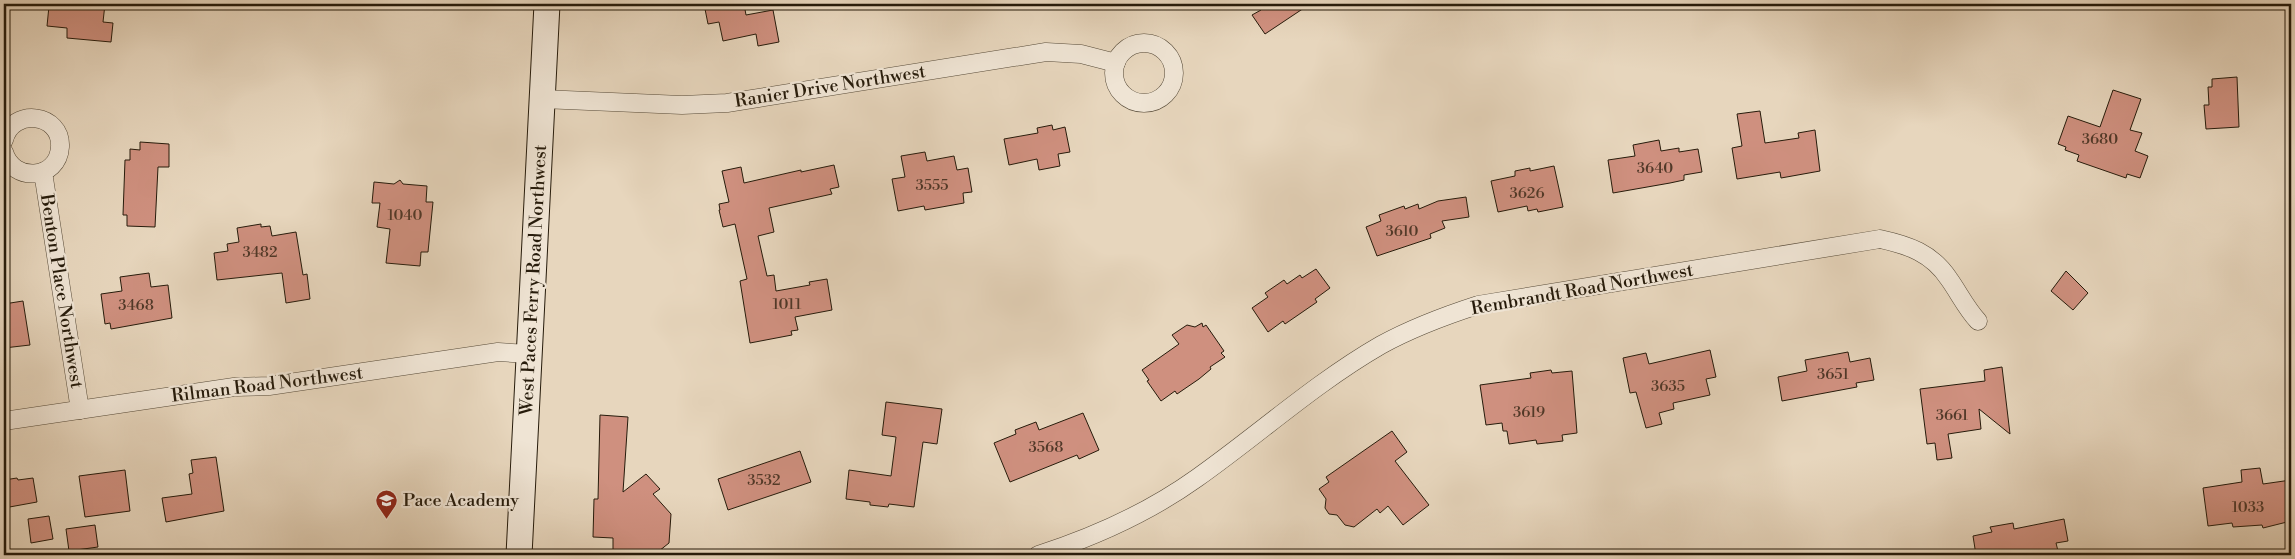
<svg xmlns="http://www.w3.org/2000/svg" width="2295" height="559" font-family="'Libre Bodoni',serif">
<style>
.building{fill:#cf907f;stroke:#261b0b}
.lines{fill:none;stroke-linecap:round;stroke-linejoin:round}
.minor-casing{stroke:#564a38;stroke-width:19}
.secondary-casing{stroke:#261b0b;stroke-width:27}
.minor{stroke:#efe4d4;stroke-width:18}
.secondary{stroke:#efe4d4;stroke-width:25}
.labels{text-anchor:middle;stroke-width:4.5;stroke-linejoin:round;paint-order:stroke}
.number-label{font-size:15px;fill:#503828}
.street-label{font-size:18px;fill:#261b0b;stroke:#efe4d4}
.poi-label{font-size:18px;fill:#261b0b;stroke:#efe4d4;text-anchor:start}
</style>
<rect width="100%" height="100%" fill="#e7d6bd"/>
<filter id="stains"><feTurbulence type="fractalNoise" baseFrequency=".004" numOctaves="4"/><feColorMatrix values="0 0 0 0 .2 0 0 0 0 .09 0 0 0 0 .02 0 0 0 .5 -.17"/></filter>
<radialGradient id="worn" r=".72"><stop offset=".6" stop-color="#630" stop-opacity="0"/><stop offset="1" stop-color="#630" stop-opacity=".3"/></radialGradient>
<g class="building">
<path d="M 53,4 L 105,4 L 103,22 L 113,23 L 111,42 L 67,38 L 67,28 L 47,26 L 49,6 L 53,6 Z"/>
<path d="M 704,4 L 744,4 L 746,15 L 773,10 L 779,42 L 758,46 L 756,34 L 723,41 L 719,22 L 708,24 Z"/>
<path d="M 1257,4 L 1310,4 L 1265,34 L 1252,15 L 1261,10 Z"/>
<path d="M 2237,77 L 2239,127 L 2206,129 L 2204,105 L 2209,105 L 2208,87 L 2212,87 L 2212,79 Z"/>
<path d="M 2113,90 L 2141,99 L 2130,130 L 2142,133 L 2135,151 L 2148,156 L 2140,178 L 2127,174 L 2126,178 L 2077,161 L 2079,155 L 2065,150 L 2066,147 L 2058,144 L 2068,116 L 2100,127 Z"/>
<path d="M 1760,111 L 1765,143 L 1799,138 L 1798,133 L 1815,130 L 1820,171 L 1781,178 L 1780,172 L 1737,179 L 1732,148 L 1742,146 L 1737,114 Z"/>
<path d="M 1052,125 L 1053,130 L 1065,127 L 1070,152 L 1058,154 L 1060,166 L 1039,170 L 1037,159 L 1009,165 L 1004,139 L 1038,133 L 1037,128 Z"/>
<path d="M 1659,140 L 1661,151 L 1679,148 L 1679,152 L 1698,149 L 1702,172 L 1684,175 L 1684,180 L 1670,183 L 1613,193 L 1608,160 L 1635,156 L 1633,145 Z"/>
<path d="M 140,142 L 169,144 L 169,167 L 158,167 L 155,227 L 127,226 L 127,215 L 123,215 L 125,160 L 130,160 L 130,149 L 140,150 Z"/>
<path d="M 925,152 L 927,161 L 954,156 L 957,170 L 968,168 L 972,192 L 963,193 L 964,203 L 925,210 L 924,206 L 898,211 L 892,179 L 905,177 L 901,156 Z"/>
<path d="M 834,165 L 839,187 L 830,189 L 832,194 L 769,208 L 774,232 L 758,236 L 767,276 L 774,275 L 776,291 L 810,285 L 809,282 L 827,279 L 832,310 L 795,317 L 798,330 L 791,331 L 792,335 L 750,343 L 740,281 L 747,279 L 735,224 L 723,227 L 719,210 L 720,210 L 719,204 L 729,202 L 722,171 L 741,167 L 744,183 L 801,170 L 801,172 Z"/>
<path d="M 1554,166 L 1563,207 L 1538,212 L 1537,209 L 1528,211 L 1527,206 L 1498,212 L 1491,181 L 1515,176 L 1515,171 L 1530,168 L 1530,171 Z"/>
<path d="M 400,180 L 403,184 L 427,186 L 426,202 L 433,202 L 428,252 L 421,252 L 420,266 L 386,263 L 390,229 L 377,227 L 380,203 L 372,203 L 374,182 L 394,184 Z"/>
<path d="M 1466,197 L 1469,217 L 1442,221 L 1445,228 L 1430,234 L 1431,238 L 1377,256 L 1366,227 L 1381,221 L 1379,215 L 1404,206 L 1405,209 L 1418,204 L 1419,209 L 1438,201 Z"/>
<path d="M 261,224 L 261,227 L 270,226 L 272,236 L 296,232 L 303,275 L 307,274 L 310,299 L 286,303 L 282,273 L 217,280 L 214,253 L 228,251 L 227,244 L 239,242 L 237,228 Z"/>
<path d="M 1316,269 L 1330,288 L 1315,299 L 1317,302 L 1285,324 L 1283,321 L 1268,332 L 1252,308 L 1268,297 L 1265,293 L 1284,280 L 1287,284 L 1300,275 L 1302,278 Z"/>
<path d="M 2066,271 L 2088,293 L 2073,310 L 2051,291 Z"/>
<path d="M 149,273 L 151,287 L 168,285 L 172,318 L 111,329 L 110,323 L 105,324 L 101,294 L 122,291 L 120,277 Z"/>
<path d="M 23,301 L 30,345 L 4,348 L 4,304 Z"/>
<path d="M 1202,323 L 1203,327 L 1206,325 L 1224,351 L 1221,353 L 1225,357 L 1210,367 L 1211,369 L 1199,379 L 1177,394 L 1175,391 L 1161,401 L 1147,381 L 1149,380 L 1142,370 L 1179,344 L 1172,335 L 1187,325 L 1195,327 Z"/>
<path d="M 1710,350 L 1716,377 L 1706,379 L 1710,395 L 1673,403 L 1674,409 L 1659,413 L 1662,424 L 1646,428 L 1636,392 L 1630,393 L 1623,358 L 1646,353 L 1649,364 Z"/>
<path d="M 1848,352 L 1850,362 L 1870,358 L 1874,380 L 1856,383 L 1857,387 L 1782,401 L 1778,377 L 1807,371 L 1805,360 Z"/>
<path d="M 2002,367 L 2010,434 L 1979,409 L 1981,429 L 1948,434 L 1952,458 L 1937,460 L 1935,443 L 1927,444 L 1920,389 L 1985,381 L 1984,370 Z"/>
<path d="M 1551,370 L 1552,373 L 1572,371 L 1577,433 L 1562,435 L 1563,441 L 1537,444 L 1536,440 L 1509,444 L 1507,431 L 1503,431 L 1502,423 L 1486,425 L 1480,385 L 1531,378 L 1530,373 Z"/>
<path d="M 886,402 L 942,409 L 937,444 L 923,442 L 914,507 L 889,504 L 888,507 L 870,505 L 870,502 L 846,499 L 849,470 L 891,476 L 896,437 L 882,435 Z"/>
<path d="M 1083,413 L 1099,450 L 1079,459 L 1077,455 L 1010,482 L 994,443 L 1016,434 L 1015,430 L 1036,422 L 1039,430 Z"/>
<path d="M 600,415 L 628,417 L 623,492 L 646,474 L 660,489 L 653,494 L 671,514 L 669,543 L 654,555 L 613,550 L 613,538 L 593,537 L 594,499 L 598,499 Z"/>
<path d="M 1392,431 L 1407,452 L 1395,461 L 1429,505 L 1403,525 L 1388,506 L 1380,513 L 1377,509 L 1354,527 L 1345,525 L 1337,515 L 1329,514 L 1325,508 L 1326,499 L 1319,489 L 1329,482 L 1326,477 Z"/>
<path d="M 800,451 L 811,482 L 728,510 L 718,479 Z"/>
<path d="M 216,457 L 224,511 L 166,522 L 162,498 L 192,494 L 189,474 L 193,473 L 191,460 Z"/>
<path d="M 2260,468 L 2263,484 L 2291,480 L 2291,521 L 2263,528 L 2262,525 L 2233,527 L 2232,523 L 2208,526 L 2203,488 L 2242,482 L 2241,470 Z"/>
<path d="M 125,470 L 130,511 L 85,517 L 79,476 Z"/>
<path d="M 17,478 L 18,480 L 33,478 L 37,502 L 4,508 L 4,480 Z"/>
<path d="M 49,516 L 53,539 L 31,543 L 28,519 Z"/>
<path d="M 2064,519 L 2068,541 L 2056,543 L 2058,551 L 2038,555 L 1976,555 L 1973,536 L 1992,532 L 1990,527 L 2013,523 L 2014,529 Z"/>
<path d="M 95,525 L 98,547 L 69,551 L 66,529 Z"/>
</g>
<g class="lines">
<defs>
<g id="minor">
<circle cx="1144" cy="73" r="30"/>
<path d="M 542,99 L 682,105 L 727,103 L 1046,52 L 1081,54 L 1116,63"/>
<path d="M 4,140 C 12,107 62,113 60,147 C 58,180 13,183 4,152"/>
<path d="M 43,172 L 80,410"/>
<path d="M 4,421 L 234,387 L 269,386 L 498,352 L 529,354"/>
<path d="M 1038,555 C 1094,537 1148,513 1197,478 C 1258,435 1315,383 1381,345 C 1412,328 1444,316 1478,305 L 1880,239 C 1908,245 1932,253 1949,279 C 1959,293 1966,308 1978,321"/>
</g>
<path id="secondary" d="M 519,555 L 547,4"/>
</defs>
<use href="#minor" class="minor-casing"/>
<use href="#secondary" class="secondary-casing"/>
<use href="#minor" class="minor"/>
<use href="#secondary" class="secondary"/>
</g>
<defs>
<symbol id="school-pin" viewBox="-11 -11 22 30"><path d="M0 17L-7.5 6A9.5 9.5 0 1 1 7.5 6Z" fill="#8f2418" stroke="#efe4d4"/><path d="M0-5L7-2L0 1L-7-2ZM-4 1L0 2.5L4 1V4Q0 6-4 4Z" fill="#fff"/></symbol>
</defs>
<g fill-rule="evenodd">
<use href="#school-pin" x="374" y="488" width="25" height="34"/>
</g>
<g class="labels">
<g class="number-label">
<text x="2100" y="144">3680</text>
<text x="1655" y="173">3640</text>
<text x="932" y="190">3555</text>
<text x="1527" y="198">3626</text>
<text x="405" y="220">1040</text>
<text x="1402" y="236">3610</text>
<text x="260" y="257">3482</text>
<text x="787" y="309">1011</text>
<text x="136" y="310">3468</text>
<text x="1833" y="379">3651</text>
<text x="1668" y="391">3635</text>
<text x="1529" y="417">3619</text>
<text x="1952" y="420">3661</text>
<text x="1046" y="452">3568</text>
<text x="764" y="485">3532</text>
<text x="2248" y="512">1033</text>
</g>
<g class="street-label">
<text transform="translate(830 86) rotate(-9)" y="6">Ranier Drive Northwest</text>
<text transform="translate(533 280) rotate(-87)" y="6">West Paces Ferry Road Northwest</text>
<text transform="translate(1582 289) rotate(-10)" y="6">Rembrandt Road Northwest</text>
<text transform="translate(62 291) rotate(81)" y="6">Benton Place Northwest</text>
<text transform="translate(267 384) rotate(-7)" y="6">Rilman Road Northwest</text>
</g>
<g class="poi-label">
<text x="403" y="506">Pace Academy</text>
</g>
</g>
<rect width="2295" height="559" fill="none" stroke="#e7d6bd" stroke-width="20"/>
<rect x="5" y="5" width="2285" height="549" fill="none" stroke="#261b0b" stroke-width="2.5"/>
<rect x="10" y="10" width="2275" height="539" fill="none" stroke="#261b0b"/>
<rect width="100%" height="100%" filter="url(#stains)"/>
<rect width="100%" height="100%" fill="url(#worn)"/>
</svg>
